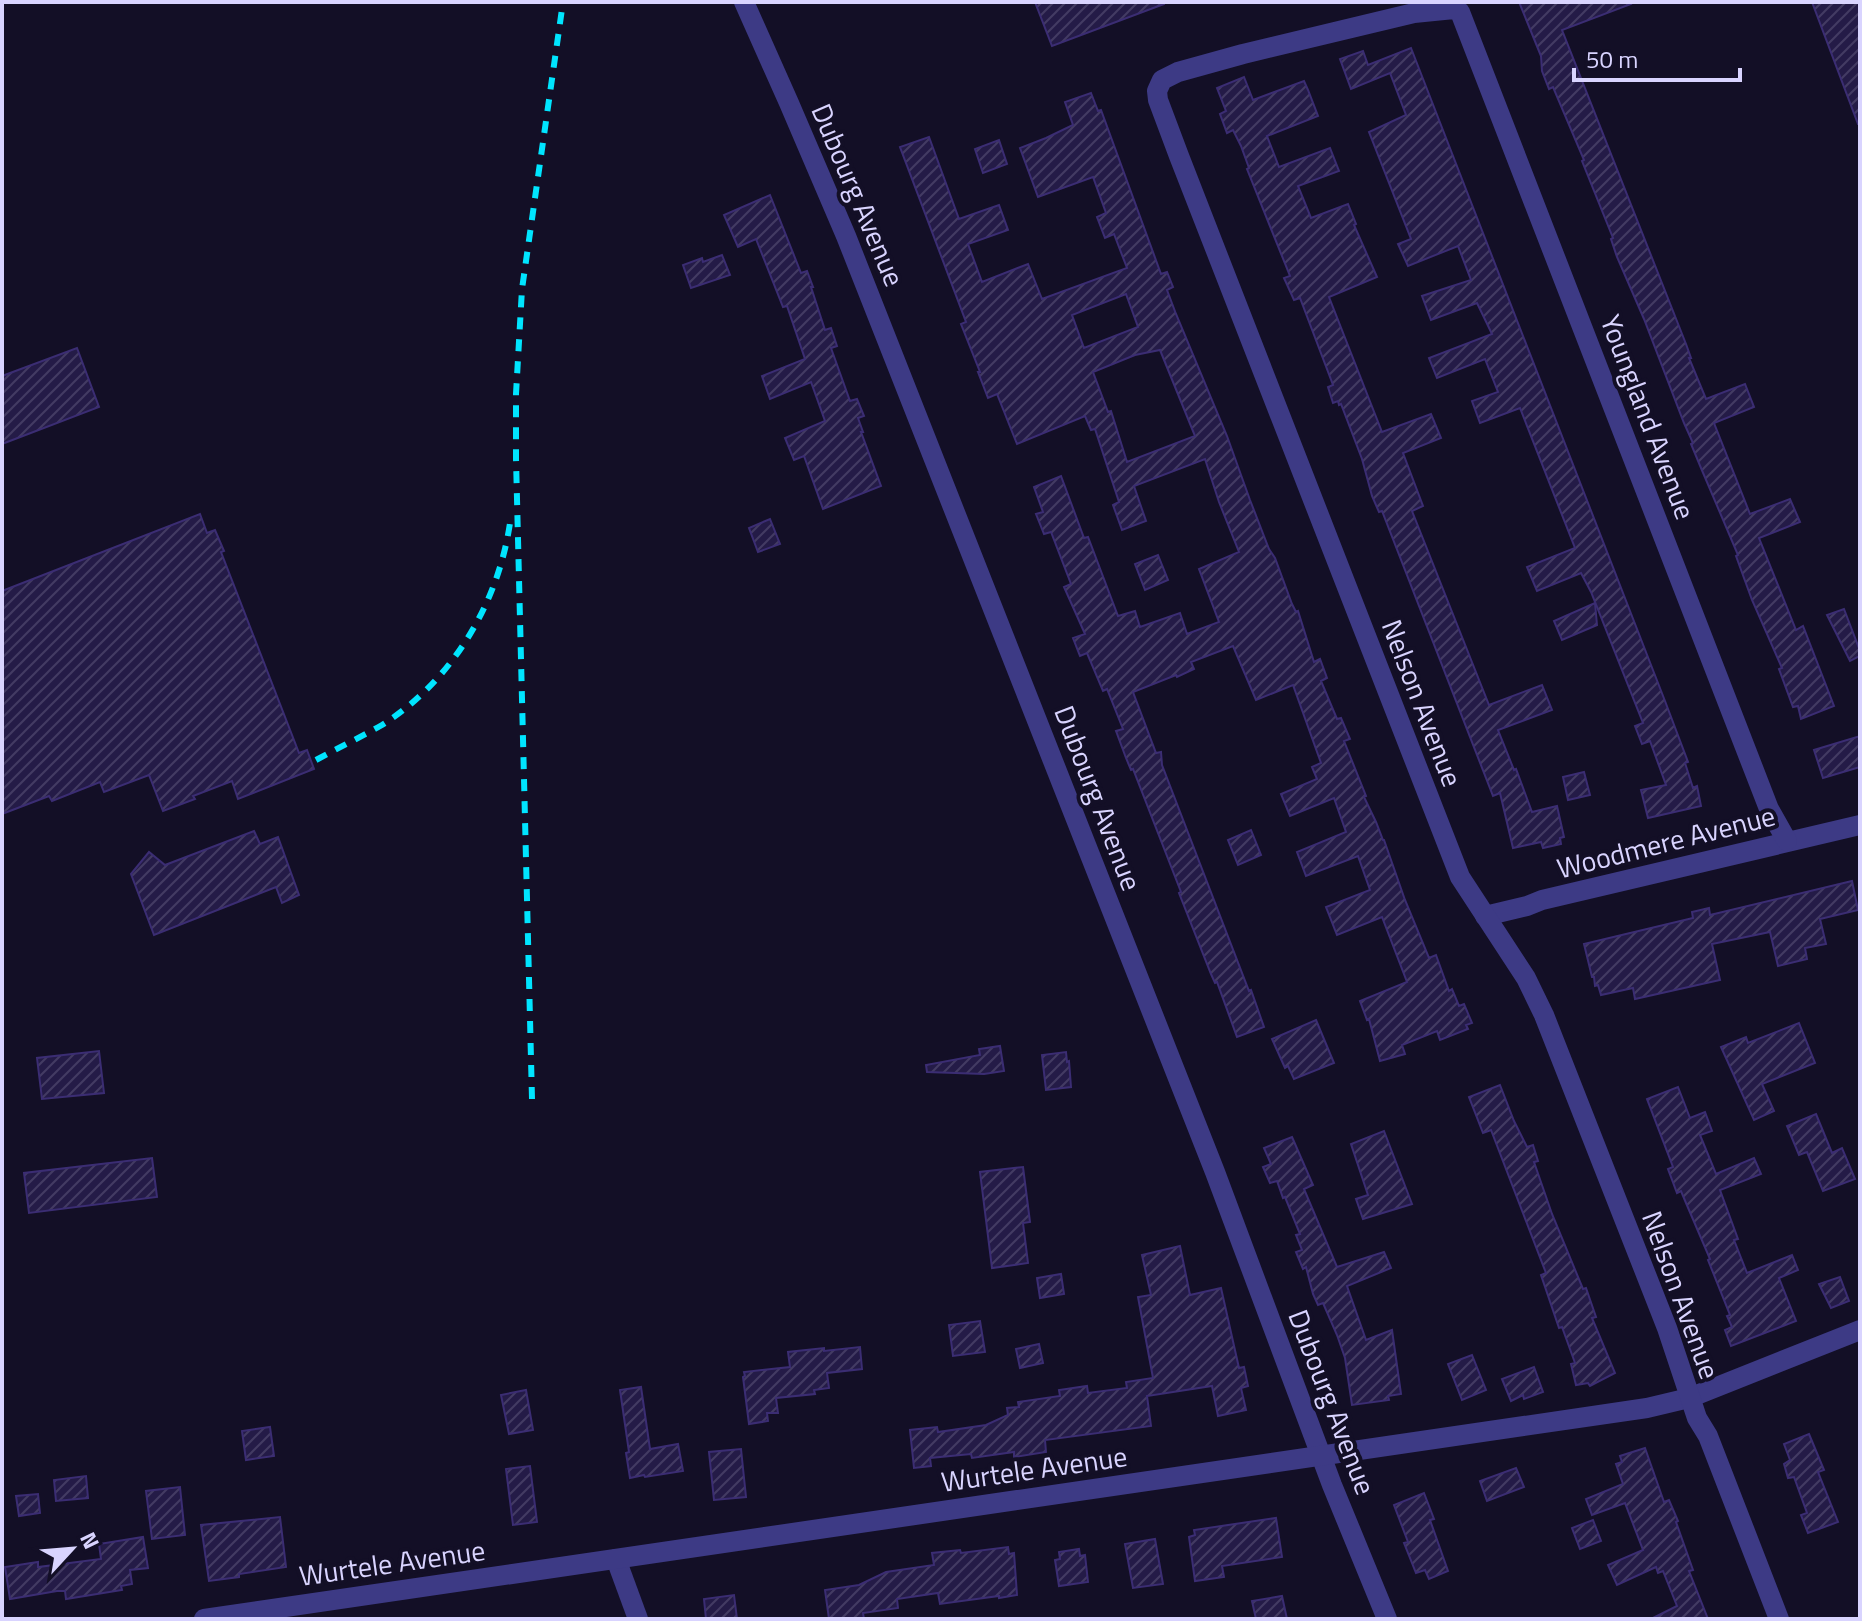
<svg xmlns="http://www.w3.org/2000/svg" width="1862" height="1621" font-family="'Titillium Web',sans-serif">
<style>
.building{fill:url(#building-hatch);stroke:#3b2d73;stroke-width:2;fill-rule:evenodd}
.lines{fill:none;stroke-linecap:round;stroke-linejoin:round}
.minor{stroke:#3d3a85;stroke-width:20}
.rail{stroke:#00e5ff;stroke-width:6;stroke-dasharray:12 10;stroke-linecap:butt}
.labels{text-anchor:middle;stroke-width:8;stroke-linejoin:round;paint-order:stroke}
.street-label{font-size:28px;fill:#d9d4ff;stroke:#130f26}
</style>
<defs>
<pattern id="building-hatch" width="6" height="6" patternUnits="userSpaceOnUse" patternTransform="scale(2)"><rect width="6" height="6" fill="#241b47"/><path d="M-1 1l2-2M0 6l6-6M5 7l2-2" fill="none" stroke="#433b63"/></pattern>
</defs>
<rect width="100%" height="100%" fill="#130f26"/>
<g class="building">
<path d="M 1035,2 L 1164,2 L 1164,4 L 1052,46 Z"/>
<path d="M 1519,2 L 1630,2 L 1631,4 L 1562,30 L 1686,344 L 1691,358 L 1689,358 L 1706,399 L 1745,384 L 1754,407 L 1714,423 L 1750,514 L 1790,499 L 1800,522 L 1759,538 L 1796,630 L 1803,626 L 1834,706 L 1801,719 L 1798,706 L 1793,707 L 1779,669 L 1782,668 L 1752,600 L 1736,556 L 1738,555 L 1701,468 L 1691,444 L 1693,443 L 1684,423 L 1644,319 L 1617,257 L 1611,239 L 1613,238 L 1582,161 L 1584,160 L 1553,87 L 1549,89 L 1542,71 L 1541,56 Z"/>
<path d="M 1812,2 L 1860,2 L 1860,124 L 1858,124 Z"/>
<path d="M 1411,48 L 1665,701 L 1688,762 L 1685,763 L 1693,788 L 1697,786 L 1701,806 L 1648,818 L 1641,790 L 1666,785 L 1650,741 L 1642,744 L 1635,726 L 1643,723 L 1591,592 L 1581,573 L 1537,591 L 1527,567 L 1575,548 L 1520,408 L 1480,423 L 1472,401 L 1498,392 L 1485,359 L 1437,378 L 1429,358 L 1492,334 L 1477,303 L 1431,320 L 1422,296 L 1471,280 L 1458,246 L 1408,266 L 1398,244 L 1411,239 L 1369,132 L 1406,115 L 1390,73 L 1351,89 L 1340,59 L 1363,51 L 1368,65 Z"/>
<path d="M 1244,77 L 1253,100 L 1304,81 L 1308,90 L 1318,116 L 1267,136 L 1279,167 L 1330,148 L 1339,171 L 1298,186 L 1311,218 L 1348,204 L 1356,224 L 1354,225 L 1377,277 L 1329,297 L 1382,432 L 1431,414 L 1441,438 L 1403,453 L 1423,506 L 1412,511 L 1489,705 L 1542,685 L 1552,710 L 1498,730 L 1514,770 L 1516,769 L 1532,812 L 1557,806 L 1564,837 L 1560,838 L 1561,844 L 1543,848 L 1541,842 L 1513,848 L 1500,793 L 1493,796 L 1382,511 L 1379,512 L 1372,496 L 1362,459 L 1341,404 L 1339,405 L 1338,401 L 1333,403 L 1328,387 L 1333,385 L 1300,298 L 1294,300 L 1284,278 L 1290,276 L 1247,169 L 1249,168 L 1241,146 L 1233,130 L 1227,133 L 1220,114 L 1226,111 L 1217,88 Z"/>
<path d="M 1091,93 L 1098,111 L 1101,110 L 1161,274 L 1167,272 L 1173,287 L 1167,290 L 1176,314 L 1227,436 L 1250,500 L 1269,549 L 1275,558 L 1292,604 L 1296,612 L 1298,611 L 1314,662 L 1320,659 L 1327,678 L 1321,681 L 1337,719 L 1341,718 L 1350,739 L 1344,741 L 1366,796 L 1364,797 L 1376,822 L 1383,840 L 1384,840 L 1405,900 L 1429,958 L 1436,955 L 1449,991 L 1452,989 L 1459,1006 L 1464,1004 L 1472,1023 L 1466,1025 L 1468,1029 L 1440,1040 L 1437,1031 L 1402,1045 L 1405,1054 L 1380,1061 L 1369,1019 L 1367,1020 L 1360,1001 L 1407,982 L 1382,917 L 1337,935 L 1326,907 L 1370,890 L 1358,856 L 1306,876 L 1297,852 L 1346,832 L 1334,798 L 1290,816 L 1281,794 L 1317,779 L 1312,767 L 1321,763 L 1293,685 L 1256,700 L 1233,646 L 1191,662 L 1194,669 L 1177,677 L 1176,675 L 1133,692 L 1156,753 L 1161,752 L 1162,765 L 1249,991 L 1251,990 L 1264,1027 L 1237,1037 L 1217,982 L 1215,983 L 1211,974 L 1179,893 L 1181,892 L 1133,769 L 1131,770 L 1126,758 L 1116,731 L 1123,729 L 1107,689 L 1103,691 L 1087,653 L 1080,656 L 1073,638 L 1085,634 L 1064,587 L 1071,584 L 1051,532 L 1044,534 L 1036,514 L 1043,512 L 1034,487 L 1061,476 L 1084,538 L 1088,537 L 1118,616 L 1135,611 L 1140,627 L 1180,613 L 1187,634 L 1219,622 L 1199,569 L 1239,552 L 1219,502 L 1205,459 L 1134,486 L 1146,521 L 1122,530 L 1113,505 L 1119,502 L 1095,429 L 1091,430 L 1085,416 L 1017,444 L 997,394 L 988,398 L 978,372 L 980,372 L 961,324 L 966,322 L 900,147 L 929,137 L 959,219 L 999,205 L 1008,230 L 968,244 L 982,282 L 1028,264 L 1042,299 L 1127,268 L 1114,234 L 1105,238 L 1097,217 L 1106,213 L 1093,177 L 1038,197 L 1020,148 L 1046,138 L 1073,125 L 1065,102 ZM 1126,294 L 1138,327 L 1084,348 L 1072,315 ZM 1160,350 L 1195,436 L 1127,462 L 1111,411 L 1108,412 L 1093,372 L 1135,355 Z"/>
<path d="M 999,140 L 1007,164 L 983,173 L 975,149 Z"/>
<path d="M 770,195 L 801,273 L 807,271 L 813,287 L 811,287 L 825,330 L 831,328 L 837,346 L 831,348 L 850,401 L 857,399 L 864,416 L 858,418 L 863,432 L 861,432 L 881,486 L 823,509 L 804,456 L 794,460 L 785,438 L 825,421 L 811,382 L 770,399 L 762,376 L 805,359 L 787,306 L 783,307 L 756,239 L 738,247 L 724,215 Z"/>
<path d="M 722,255 L 730,275 L 691,288 L 683,265 L 702,258 L 703,262 Z"/>
<path d="M 77,348 L 99,407 L 2,444 L 2,376 Z"/>
<path d="M 200,514 L 207,533 L 215,530 L 224,551 L 221,552 L 299,753 L 307,750 L 314,769 L 238,799 L 232,781 L 193,796 L 195,799 L 163,811 L 149,775 L 104,792 L 100,782 L 52,801 L 49,796 L 2,814 L 2,591 Z"/>
<path d="M 770,519 L 780,544 L 758,552 L 749,528 Z"/>
<path d="M 1158,555 L 1168,580 L 1145,590 L 1135,564 Z"/>
<path d="M 1595,603 L 1597,625 L 1562,640 L 1554,621 Z"/>
<path d="M 1844,609 L 1860,651 L 1860,656 L 1850,661 L 1827,615 Z"/>
<path d="M 1860,736 L 1860,767 L 1823,778 L 1814,750 Z"/>
<path d="M 1584,772 L 1590,795 L 1568,800 L 1563,777 Z"/>
<path d="M 1251,830 L 1261,855 L 1238,865 L 1228,840 Z"/>
<path d="M 254,831 L 260,844 L 278,837 L 299,895 L 282,903 L 276,887 L 154,935 L 131,874 L 149,852 L 165,865 Z"/>
<path d="M 1852,881 L 1858,910 L 1820,919 L 1826,944 L 1805,948 L 1807,959 L 1778,966 L 1770,932 L 1712,944 L 1720,980 L 1635,999 L 1633,988 L 1601,995 L 1598,985 L 1595,986 L 1594,977 L 1592,977 L 1584,944 L 1693,918 L 1692,912 L 1709,908 L 1710,915 Z"/>
<path d="M 1316,1020 L 1334,1063 L 1294,1079 L 1288,1066 L 1285,1068 L 1272,1039 Z"/>
<path d="M 1799,1023 L 1815,1063 L 1762,1084 L 1774,1111 L 1754,1120 L 1721,1047 L 1746,1037 L 1748,1043 Z"/>
<path d="M 1000,1046 L 1004,1071 L 984,1074 L 927,1072 L 926,1065 L 980,1055 L 979,1049 Z"/>
<path d="M 99,1051 L 104,1093 L 42,1099 L 37,1058 Z"/>
<path d="M 1066,1052 L 1067,1062 L 1069,1061 L 1071,1087 L 1046,1090 L 1042,1055 Z"/>
<path d="M 1500,1085 L 1514,1121 L 1527,1147 L 1533,1145 L 1538,1161 L 1534,1162 L 1552,1214 L 1583,1289 L 1586,1288 L 1596,1317 L 1592,1318 L 1615,1373 L 1590,1386 L 1588,1383 L 1576,1385 L 1571,1364 L 1575,1363 L 1562,1327 L 1559,1328 L 1541,1275 L 1546,1273 L 1491,1130 L 1483,1133 L 1469,1097 Z"/>
<path d="M 1678,1087 L 1690,1118 L 1705,1112 L 1712,1131 L 1700,1135 L 1716,1174 L 1754,1158 L 1761,1174 L 1720,1190 L 1738,1239 L 1734,1240 L 1747,1273 L 1792,1255 L 1798,1270 L 1779,1278 L 1796,1321 L 1731,1346 L 1725,1330 L 1732,1327 L 1727,1316 L 1730,1315 L 1708,1260 L 1710,1259 L 1686,1203 L 1681,1191 L 1677,1193 L 1668,1169 L 1673,1167 L 1647,1099 Z"/>
<path d="M 1816,1114 L 1832,1153 L 1842,1148 L 1855,1179 L 1823,1191 L 1807,1152 L 1799,1155 L 1787,1126 Z"/>
<path d="M 1384,1131 L 1412,1204 L 1363,1219 L 1356,1199 L 1368,1195 L 1351,1144 Z"/>
<path d="M 1292,1137 L 1313,1185 L 1304,1189 L 1337,1267 L 1384,1252 L 1391,1268 L 1347,1286 L 1366,1340 L 1392,1330 L 1401,1394 L 1388,1396 L 1389,1400 L 1352,1405 L 1345,1358 L 1337,1335 L 1323,1303 L 1318,1305 L 1313,1294 L 1306,1267 L 1303,1269 L 1296,1252 L 1302,1250 L 1296,1235 L 1300,1234 L 1285,1197 L 1283,1198 L 1277,1181 L 1270,1183 L 1263,1167 L 1271,1164 L 1264,1148 Z"/>
<path d="M 152,1158 L 157,1197 L 29,1213 L 24,1173 Z"/>
<path d="M 1023,1167 L 1030,1222 L 1023,1223 L 1028,1263 L 992,1268 L 980,1172 Z"/>
<path d="M 1180,1246 L 1190,1295 L 1221,1288 L 1239,1368 L 1244,1367 L 1248,1386 L 1241,1388 L 1246,1410 L 1218,1416 L 1212,1386 L 1147,1396 L 1151,1426 L 1045,1440 L 1046,1452 L 1014,1457 L 1014,1452 L 972,1458 L 971,1454 L 930,1458 L 931,1466 L 914,1468 L 910,1430 L 937,1427 L 938,1432 L 986,1425 L 1008,1415 L 1007,1408 L 1019,1407 L 1018,1402 L 1060,1396 L 1059,1390 L 1087,1386 L 1088,1393 L 1127,1388 L 1126,1382 L 1153,1378 L 1138,1297 L 1151,1295 L 1142,1255 Z"/>
<path d="M 1061,1274 L 1064,1294 L 1040,1298 L 1037,1278 Z"/>
<path d="M 1840,1277 L 1849,1301 L 1831,1308 L 1819,1284 Z"/>
<path d="M 980,1321 L 985,1352 L 953,1356 L 949,1325 Z"/>
<path d="M 1039,1344 L 1043,1363 L 1020,1368 L 1016,1349 Z"/>
<path d="M 860,1347 L 862,1369 L 827,1373 L 829,1388 L 814,1390 L 815,1394 L 776,1398 L 778,1413 L 767,1413 L 768,1421 L 749,1424 L 743,1377 L 745,1376 L 744,1372 L 790,1367 L 788,1352 L 824,1348 L 824,1351 Z"/>
<path d="M 1472,1355 L 1486,1390 L 1462,1400 L 1448,1364 Z"/>
<path d="M 1534,1367 L 1543,1392 L 1524,1399 L 1523,1395 L 1511,1401 L 1502,1379 Z"/>
<path d="M 641,1387 L 650,1449 L 678,1444 L 683,1471 L 645,1477 L 644,1475 L 630,1478 L 626,1453 L 629,1452 L 620,1390 Z"/>
<path d="M 526,1390 L 533,1430 L 509,1434 L 501,1395 Z"/>
<path d="M 270,1427 L 274,1456 L 246,1460 L 242,1431 Z"/>
<path d="M 1809,1434 L 1824,1470 L 1818,1472 L 1838,1522 L 1808,1533 L 1801,1515 L 1807,1513 L 1794,1477 L 1788,1478 L 1784,1464 L 1790,1460 L 1784,1444 Z"/>
<path d="M 1645,1448 L 1664,1502 L 1669,1500 L 1678,1521 L 1676,1522 L 1693,1570 L 1689,1571 L 1708,1619 L 1651,1619 L 1677,1606 L 1663,1571 L 1658,1573 L 1656,1567 L 1617,1585 L 1608,1565 L 1643,1550 L 1625,1503 L 1592,1515 L 1586,1499 L 1623,1484 L 1616,1464 L 1622,1462 L 1620,1456 Z"/>
<path d="M 741,1449 L 746,1497 L 714,1500 L 709,1452 Z"/>
<path d="M 530,1466 L 537,1522 L 513,1525 L 506,1469 Z"/>
<path d="M 1516,1468 L 1524,1487 L 1487,1501 L 1480,1481 Z"/>
<path d="M 86,1476 L 88,1498 L 56,1501 L 54,1480 Z"/>
<path d="M 180,1487 L 185,1535 L 152,1539 L 146,1491 Z"/>
<path d="M 1424,1493 L 1434,1519 L 1430,1520 L 1448,1571 L 1429,1579 L 1425,1570 L 1416,1573 L 1404,1543 L 1408,1542 L 1394,1505 Z"/>
<path d="M 38,1494 L 40,1513 L 19,1516 L 16,1496 Z"/>
<path d="M 280,1517 L 286,1567 L 239,1574 L 239,1577 L 209,1581 L 201,1525 Z"/>
<path d="M 1276,1518 L 1282,1557 L 1222,1566 L 1224,1577 L 1195,1581 L 1189,1537 L 1195,1535 L 1194,1530 Z"/>
<path d="M 1593,1520 L 1601,1541 L 1580,1549 L 1572,1528 Z"/>
<path d="M 143,1537 L 148,1568 L 130,1570 L 132,1584 L 121,1586 L 122,1590 L 66,1599 L 65,1591 L 57,1591 L 10,1599 L 5,1567 L 38,1562 L 38,1567 L 101,1559 L 99,1544 Z"/>
<path d="M 1155,1539 L 1163,1584 L 1133,1588 L 1125,1544 Z"/>
<path d="M 1008,1547 L 1009,1554 L 1014,1553 L 1017,1595 L 999,1598 L 999,1596 L 940,1604 L 938,1593 L 897,1599 L 898,1608 L 863,1613 L 864,1619 L 829,1619 L 825,1590 L 859,1585 L 886,1572 L 934,1565 L 932,1553 L 960,1550 L 961,1553 Z"/>
<path d="M 1079,1549 L 1080,1556 L 1085,1555 L 1088,1582 L 1059,1586 L 1055,1560 L 1060,1559 L 1059,1552 Z"/>
<path d="M 734,1595 L 737,1619 L 706,1619 L 704,1599 Z"/>
<path d="M 1282,1596 L 1287,1619 L 1256,1619 L 1252,1601 Z"/>
</g>
<g class="lines">
<g class="minor">
<path d="M 744,2 L 789,103 L 846,236 L 1215,1172 L 1332,1485 L 1387,1619"/>
<path d="M 1485,916 L 1527,906 L 1542,900 L 1860,825"/>
<path d="M 616,1559 L 638,1619"/>
<path d="M 204,1619 L 1647,1408 L 1689,1398 L 1860,1330"/>
<path d="M 1779,1619 L 1708,1436 L 1697,1418 L 1667,1328 L 1544,1015 L 1526,978 L 1460,877 L 1179,156 L 1158,100 L 1157,91 L 1162,80 L 1178,72 L 1243,54 L 1414,13 L 1454,9 L 1460,12 L 1769,809 L 1787,841"/>
</g>
<g class="rail">
<path d="M 316,760 C 338,748 361,737 382,725 C 452,681 498,604 510,523"/>
<path d="M 532,1099 L 516,459 L 516,394 L 522,289 L 563,2"/>
</g>
</g>
<g class="labels">
<g class="street-label">
<text transform="translate(858 195) rotate(67)" y="10">Dubourg Avenue</text>
<text transform="translate(1648 417) rotate(69)" y="10">Youngland Avenue</text>
<text transform="translate(1422 703) rotate(69)" y="10">Nelson Avenue</text>
<text transform="translate(1098 798) rotate(69)" y="10">Dubourg Avenue</text>
<text transform="translate(1666 842) rotate(-14)" y="10">Woodmere Avenue</text>
<text transform="translate(1681 1295) rotate(70)" y="10">Nelson Avenue</text>
<text transform="translate(1332 1402) rotate(69)" y="10">Dubourg Avenue</text>
<text transform="translate(1034 1469) rotate(-8)" y="10">Wurtele Avenue</text>
<text transform="translate(392 1563) rotate(-8)" y="10">Wurtele Avenue</text>
</g>
</g>
<rect width="1862" height="1621" fill="none" stroke="#d9d4ff" stroke-width="8"/>
<g transform="translate(72 1549) rotate(64)" stroke="#130f26" stroke-width="6" paint-order="stroke">
<path d="M0-6L14 30L0 20L-14 30Z" fill="#d9d4ff"/>
<text y="-12" font-size="22" font-weight="bold" text-anchor="middle" fill="#d9d4ff">N</text>
</g>
<path d="M1574 68v12h166v-12" fill="none" stroke="#d9d4ff" stroke-width="4"/>
<text x="1586" y="68" font-size="24" fill="#d9d4ff" stroke="#130f26" stroke-width="6" paint-order="stroke">50 m</text>
</svg>
